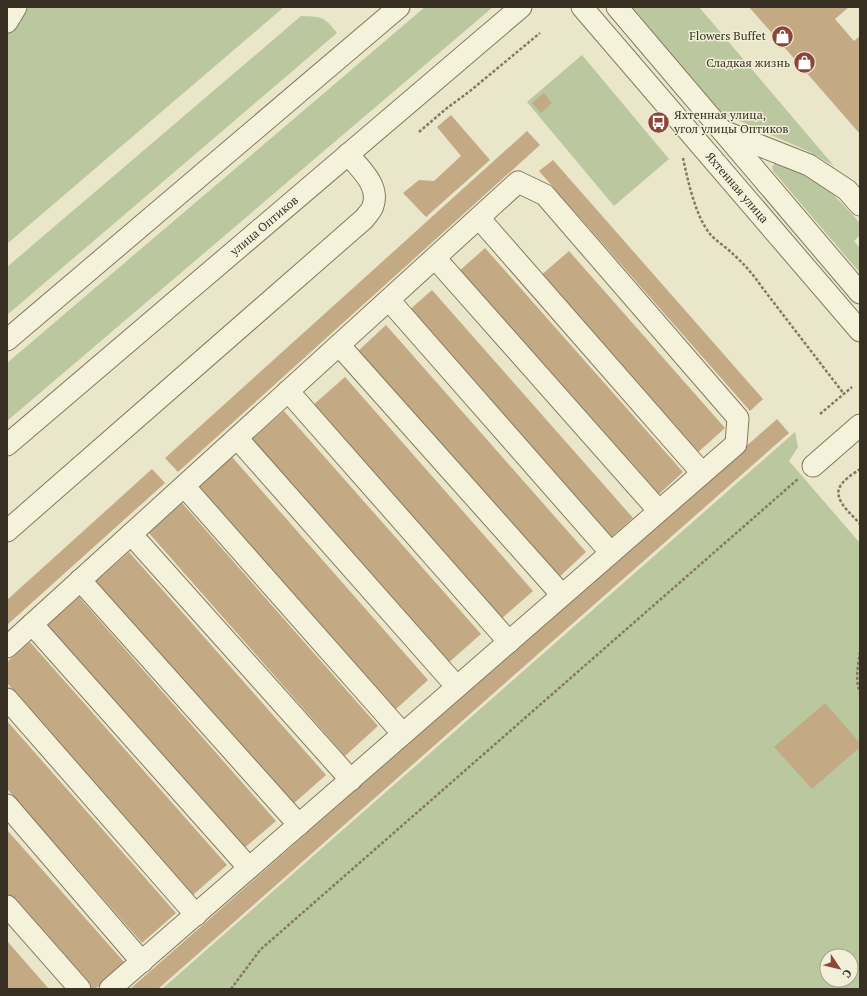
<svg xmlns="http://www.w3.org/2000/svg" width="867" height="996" font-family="'PT Serif',serif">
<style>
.green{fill:#bbc79e;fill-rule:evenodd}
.building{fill:#c4aa84}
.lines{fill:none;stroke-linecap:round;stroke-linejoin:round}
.minor-casing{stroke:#847a60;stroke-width:23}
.path{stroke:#847a60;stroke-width:2.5;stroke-dasharray:3 2;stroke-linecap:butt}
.minor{stroke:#f5f2dc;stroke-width:21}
.labels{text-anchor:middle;stroke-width:3;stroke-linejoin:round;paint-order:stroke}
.poi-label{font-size:12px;fill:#373022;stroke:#f2efd8;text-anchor:end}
.street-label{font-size:12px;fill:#373022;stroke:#f2efd8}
</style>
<rect width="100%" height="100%" fill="#eae6ca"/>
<g class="green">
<path d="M 7,7 L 284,7 L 7,244 Z"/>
<path d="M 425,7 L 493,7 L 7,421 L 7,363 Z"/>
<path d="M 632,7 L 699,7 L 834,166 L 810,152 L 721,113 Z"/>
<path d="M 301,16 C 322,17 324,16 337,33 L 7,315 L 7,267 Z"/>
<path d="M 582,55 L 669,159 L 614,206 L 527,102 Z"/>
<path d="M 779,162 C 791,168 804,173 815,180 C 833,192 846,208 860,223 L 860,235 L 854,241 L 860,248 L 860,273 L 773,171 L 772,167 L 774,164 Z"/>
<path d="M 795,432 L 798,447 L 789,461 L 860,543 L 860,989 L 162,989 ZM 827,956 L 851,956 L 851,980 L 827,980 Z"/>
</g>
<g class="building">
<path d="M 749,7 L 849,7 L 835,19 L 854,41 L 860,36 L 860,134 Z"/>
<path d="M 544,93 L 552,103 L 541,113 L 532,103 Z"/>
<path d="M 451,115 L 490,160 L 426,217 L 403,193 L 419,180 L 434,181 L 461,156 L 437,127 Z"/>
<path d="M 527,131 L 540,145 L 178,472 L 165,458 Z"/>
<path d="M 553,160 L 763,399 L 750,411 L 539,171 Z"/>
<path d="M 485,248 L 683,472 L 655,498 L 457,273 Z"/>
<path d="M 569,251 L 725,428 L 695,455 L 539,277 Z"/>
<path d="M 432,290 L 633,518 L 608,540 L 407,312 Z"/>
<path d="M 386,325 L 586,552 L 556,580 L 356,353 Z"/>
<path d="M 345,377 L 533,591 L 500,620 L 312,406 Z"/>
<path d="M 284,411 L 481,634 L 447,664 L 251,440 Z"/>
<path d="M 777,419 L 789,433 L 158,989 L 130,989 Z"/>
<path d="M 232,457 L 428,680 L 395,710 L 198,487 Z"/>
<path d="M 152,469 L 165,483 L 7,625 L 7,600 Z"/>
<path d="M 182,503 L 378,726 L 345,756 L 148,532 Z"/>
<path d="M 129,552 L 326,775 L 292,805 L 96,581 Z"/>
<path d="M 79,597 L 276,821 L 242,850 L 45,627 Z"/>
<path d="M 30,642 L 227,865 L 193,895 L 7,683 L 7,662 Z"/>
<path d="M 825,703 L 860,743 L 860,747 L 812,789 L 774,747 Z"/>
<path d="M 7,721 L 176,913 L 142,943 L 7,789 Z"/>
<path d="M 7,830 L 125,963 L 95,989 L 90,989 L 7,894 Z"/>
<path d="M 7,941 L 49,989 L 8,989 L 7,987 Z"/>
</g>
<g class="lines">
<defs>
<g id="minor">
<path id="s1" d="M 582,7 L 860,331"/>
<path d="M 617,7 L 860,293"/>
<path d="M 7,22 L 16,7"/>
<path d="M 723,131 L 809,165 L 847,190 L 860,205"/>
<path d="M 479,218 L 702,473"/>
<path d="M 435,258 L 659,511"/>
<path d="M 389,300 L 611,553"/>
<path d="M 7,340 L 399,7"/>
<path d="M 339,345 L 562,595"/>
<path d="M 288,391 L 509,642"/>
<path d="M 237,438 L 457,687"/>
<path id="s2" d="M 7,445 L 521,7"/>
<path d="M 813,466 L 860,425"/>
<path d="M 184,486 L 403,734"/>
<path d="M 7,531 L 364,219 C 367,215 372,210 373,206 C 380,185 360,169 348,154"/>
<path d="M 131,534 L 351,780"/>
<path d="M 80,580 L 299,825"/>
<path d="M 32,624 L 249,868"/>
<path d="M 7,647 L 518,182 L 545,195 L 738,418 L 736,444 L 110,989"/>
<path d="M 7,699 L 196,915"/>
<path d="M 7,805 L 142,962"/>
<path d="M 7,906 L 80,989"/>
</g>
</defs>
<use href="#minor" class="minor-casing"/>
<g class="path">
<path d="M 419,132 L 447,108 L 470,91 L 540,33"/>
<path d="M 683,158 C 688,181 695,215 710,234 C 716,241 726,247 733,254 C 744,264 753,274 761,286 L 844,394"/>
<path d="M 820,414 L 852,387"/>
<path d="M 860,469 C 854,473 845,479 841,485 C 831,499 852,514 860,524"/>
<path d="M 860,652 C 858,665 855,680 860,693"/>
<path d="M 231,989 L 260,950 L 798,479"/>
</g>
<use href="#minor" class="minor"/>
</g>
<defs>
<symbol id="shop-disc" viewBox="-11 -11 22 22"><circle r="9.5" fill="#8d4537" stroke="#f2efd8"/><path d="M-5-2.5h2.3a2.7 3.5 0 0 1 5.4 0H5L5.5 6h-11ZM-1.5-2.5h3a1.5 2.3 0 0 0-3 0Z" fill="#fff"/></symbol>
<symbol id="bus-disc" viewBox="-11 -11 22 22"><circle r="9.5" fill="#8d4537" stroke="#f2efd8"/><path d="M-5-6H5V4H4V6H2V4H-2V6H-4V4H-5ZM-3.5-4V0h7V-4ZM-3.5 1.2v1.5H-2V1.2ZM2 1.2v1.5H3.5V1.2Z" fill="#fff"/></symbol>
</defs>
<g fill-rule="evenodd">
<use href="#shop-disc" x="770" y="24" width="25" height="25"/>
<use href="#shop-disc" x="792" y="50" width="25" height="25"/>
<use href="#bus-disc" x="646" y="110" width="25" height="25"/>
</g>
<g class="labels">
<g class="poi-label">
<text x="766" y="40">Flowers Buffet</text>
<text x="790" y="67">Сладкая жизнь</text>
<text x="674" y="119" text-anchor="start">Яхтенная улица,<tspan x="674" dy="14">угол улицы Оптиков</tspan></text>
</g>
<g class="street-label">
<text dy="4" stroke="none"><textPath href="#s1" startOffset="238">Яхтенная улица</textPath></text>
<text dy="4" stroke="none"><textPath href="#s2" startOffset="338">улица Оптиков</textPath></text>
</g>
</g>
<rect width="867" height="996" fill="none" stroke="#373022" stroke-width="16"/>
<g transform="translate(839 968) rotate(125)"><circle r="19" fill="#f2efd8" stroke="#a7a38f"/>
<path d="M0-3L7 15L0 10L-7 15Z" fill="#8d4537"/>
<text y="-6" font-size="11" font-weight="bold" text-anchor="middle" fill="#373022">С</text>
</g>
</svg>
